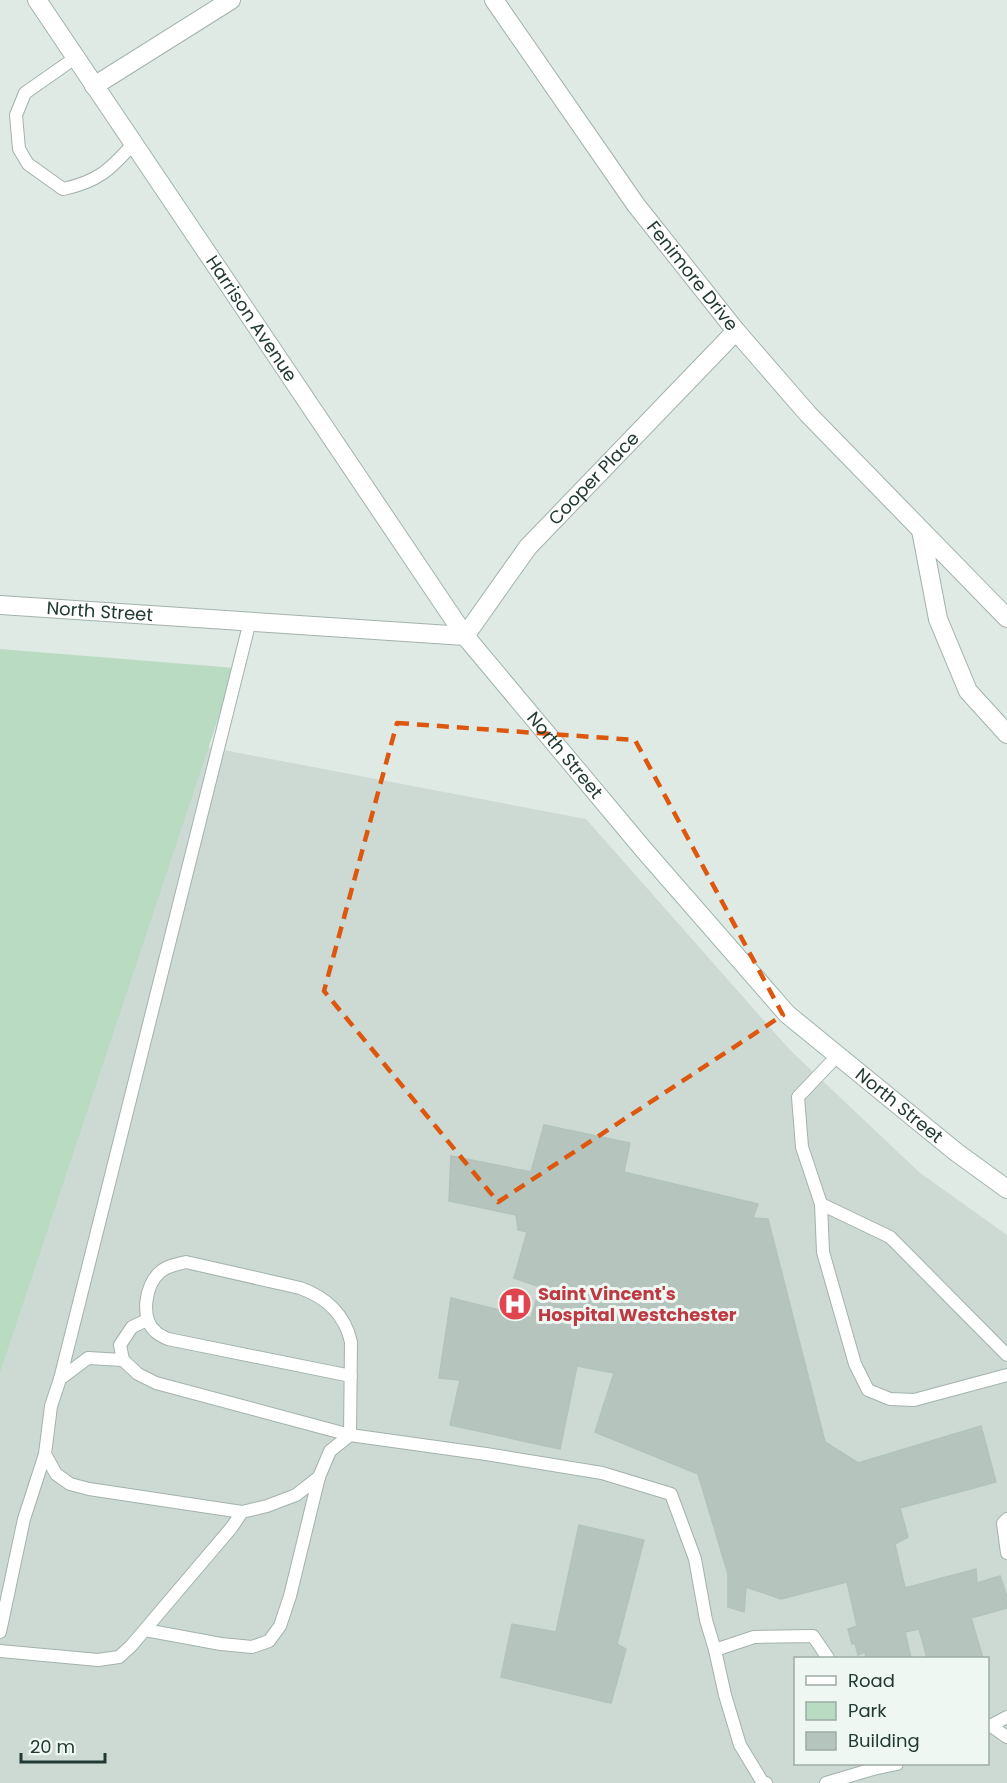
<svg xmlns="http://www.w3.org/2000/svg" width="1007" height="1783" font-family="Poppins,sans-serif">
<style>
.built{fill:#cddad4;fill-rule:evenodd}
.green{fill:#b8dbc2}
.building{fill:#b5c5be;stroke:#b2c3bc;stroke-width:1.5}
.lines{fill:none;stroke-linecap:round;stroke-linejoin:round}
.service-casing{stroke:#a2b2ac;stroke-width:14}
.minor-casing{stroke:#a2b2ac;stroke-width:20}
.tertiary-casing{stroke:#a2b2ac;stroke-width:20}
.secondary-casing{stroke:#9fb5ad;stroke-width:20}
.service{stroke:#fff;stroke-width:12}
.minor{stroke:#fff;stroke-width:18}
.tertiary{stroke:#fff;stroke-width:18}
.secondary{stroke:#fff;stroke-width:18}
.marked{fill:none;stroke:#de570e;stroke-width:4.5;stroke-dasharray:12 8;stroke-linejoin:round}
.labels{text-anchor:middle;stroke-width:6;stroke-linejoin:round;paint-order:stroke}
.street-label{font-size:18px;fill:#213a33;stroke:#eff7f3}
.health-label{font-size:18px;font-weight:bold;fill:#be3a42;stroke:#eff7f3;text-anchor:start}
</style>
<rect width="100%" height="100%" fill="#dfeae5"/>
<path class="built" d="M 208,747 L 586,819 L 790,1050 L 919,1172 L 1007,1235 L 1007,1783 L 0,1783 L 0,1374 ZM 796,1658 L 988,1658 L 988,1764 L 796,1764 Z"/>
<path class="green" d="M 0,649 L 235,668 L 0,1374 Z"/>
<g class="building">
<path d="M 544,1125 L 630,1143 L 624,1172 L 758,1204 L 753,1218 L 768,1219 L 825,1442 L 858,1463 L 981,1426 L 996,1482 L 900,1508 L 908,1537 L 895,1544 L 905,1588 L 976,1569 L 977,1583 L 1000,1576 L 1007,1597 L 1007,1608 L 971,1618 L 983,1658 L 927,1658 L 919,1629 L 905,1632 L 911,1658 L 866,1658 L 865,1652 L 858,1655 L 855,1643 L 852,1644 L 848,1629 L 857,1626 L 847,1582 L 781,1599 L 746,1587 L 744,1612 L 728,1607 L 728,1574 L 698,1474 L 595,1432 L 614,1373 L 577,1366 L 560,1449 L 450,1425 L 460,1380 L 439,1378 L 451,1298 L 531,1318 L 540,1287 L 514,1278 L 527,1232 L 518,1230 L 516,1215 L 449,1201 L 451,1156 L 531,1172 Z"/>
<path d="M 579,1525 L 644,1540 L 617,1644 L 626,1649 L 611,1703 L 501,1677 L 512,1624 L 556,1632 Z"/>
</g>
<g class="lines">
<defs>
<g id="service">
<path d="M 75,58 L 25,93 L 16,115 L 19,149 L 28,164 L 63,189 C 97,182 110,170 133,144"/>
<path d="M 838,1055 L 798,1097 L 802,1147 L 821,1204 L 890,1237 L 1007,1355"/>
<path d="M 821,1204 L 823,1252 L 855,1364 L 868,1390 L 890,1399 L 914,1400 L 1007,1375"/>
<path d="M 147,1320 L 132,1327 L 120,1345 L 123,1360 L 138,1374 L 156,1383 L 350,1435 L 486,1454 L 602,1473 L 671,1494 L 695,1559 L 706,1620 L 715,1650 L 754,1637 L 813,1636 L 828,1658"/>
<path d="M 123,1360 L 88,1358 L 60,1379 L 51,1406 L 45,1454 L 56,1474 L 70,1484 L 89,1489 L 242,1512"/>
<path d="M 60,1379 L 250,621"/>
<path d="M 350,1435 L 351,1342 C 345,1315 326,1297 300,1288 L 186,1262 C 177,1264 167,1266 160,1272 C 145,1285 140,1319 156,1332 C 159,1335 164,1337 168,1339 L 351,1376"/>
<path d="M 1007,1519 L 1003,1523 L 1007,1553"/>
<path d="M 145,1630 L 221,1644 L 252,1647 L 269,1641 L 280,1626 L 290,1596 L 319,1477"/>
<path d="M 0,1632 L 24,1519 L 45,1454"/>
<path d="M 715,1650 L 725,1695 L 740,1745 L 763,1783 L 766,1783"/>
<path d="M 0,1651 L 98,1660 L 119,1657 L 131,1646 L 232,1527 L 242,1512 L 267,1506 L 296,1495 L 319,1477 L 330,1451 L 350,1435"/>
<path d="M 990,1725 L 1007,1737"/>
<path d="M 988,1727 L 1007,1717"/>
<path d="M 870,1764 L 873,1769 L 897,1764"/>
<path d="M 826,1783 L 873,1769"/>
</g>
<g id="minor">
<path id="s1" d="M 494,0 L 636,205 L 736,331 L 808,414 L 1007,618"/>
<path d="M 94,86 L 231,0"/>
<path d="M 921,530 L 938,619 L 968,691 L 1007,734"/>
<path id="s2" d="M 465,636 L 528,547 L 736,331"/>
</g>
<g id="tertiary">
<path id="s3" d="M 0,605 L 465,636"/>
</g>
<g id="secondary">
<path id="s4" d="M 37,0 L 465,636 L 644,850 L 787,1014 L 956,1152 L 1007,1189"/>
</g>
</defs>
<use href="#service" class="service-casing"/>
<use href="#minor" class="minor-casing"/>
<use href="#tertiary" class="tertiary-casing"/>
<use href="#secondary" class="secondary-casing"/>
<use href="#service" class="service"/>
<use href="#minor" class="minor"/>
<use href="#tertiary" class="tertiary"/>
<use href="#secondary" class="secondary"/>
</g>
<path class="marked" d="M 397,723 L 635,740 L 783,1015 L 498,1202 L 324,991 Z"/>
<defs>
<symbol id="hospital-disc" viewBox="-11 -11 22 22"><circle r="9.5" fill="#e0444e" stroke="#eff7f3"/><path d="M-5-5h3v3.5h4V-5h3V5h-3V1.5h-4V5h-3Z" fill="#fff"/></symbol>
</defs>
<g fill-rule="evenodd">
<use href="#hospital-disc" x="496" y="1285" width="38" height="38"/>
</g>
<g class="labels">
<g class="street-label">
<text dy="6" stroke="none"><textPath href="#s1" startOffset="340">Fenimore Drive</textPath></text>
<text dy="6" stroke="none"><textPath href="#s4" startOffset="384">Harrison Avenue</textPath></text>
<text dy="6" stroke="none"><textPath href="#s2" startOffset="204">Cooper Place</textPath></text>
<text dy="6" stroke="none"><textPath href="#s3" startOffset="100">North Street</textPath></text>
<text dy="6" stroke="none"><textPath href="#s4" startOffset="922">North Street</textPath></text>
<text dy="6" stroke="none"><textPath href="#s4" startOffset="1408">North Street</textPath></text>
</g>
<g class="health-label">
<text x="538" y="1300">Saint Vincent's<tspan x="538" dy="21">Hospital Westchester</tspan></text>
</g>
</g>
<rect x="794" y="1657" width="195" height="108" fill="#eff7f3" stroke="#9daba6" stroke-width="1.5"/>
<rect x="806" y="1676" width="30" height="9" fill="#ffffff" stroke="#9daba6" stroke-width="1.5"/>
<text x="848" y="1687" font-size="18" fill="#213a33">Road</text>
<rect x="806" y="1702" width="30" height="18" fill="#b8dbc2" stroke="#9daba6" stroke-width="1.5"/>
<text x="848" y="1717" font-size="18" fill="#213a33">Park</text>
<rect x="806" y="1732" width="30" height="18" fill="#b5c5be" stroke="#9daba6" stroke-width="1.5"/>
<text x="848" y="1747" font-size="18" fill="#213a33">Building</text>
<path d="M21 1753v9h84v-9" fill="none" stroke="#213a33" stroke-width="3"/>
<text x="30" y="1753" font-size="18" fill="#213a33" stroke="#eff7f3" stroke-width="4.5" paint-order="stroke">20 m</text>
</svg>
